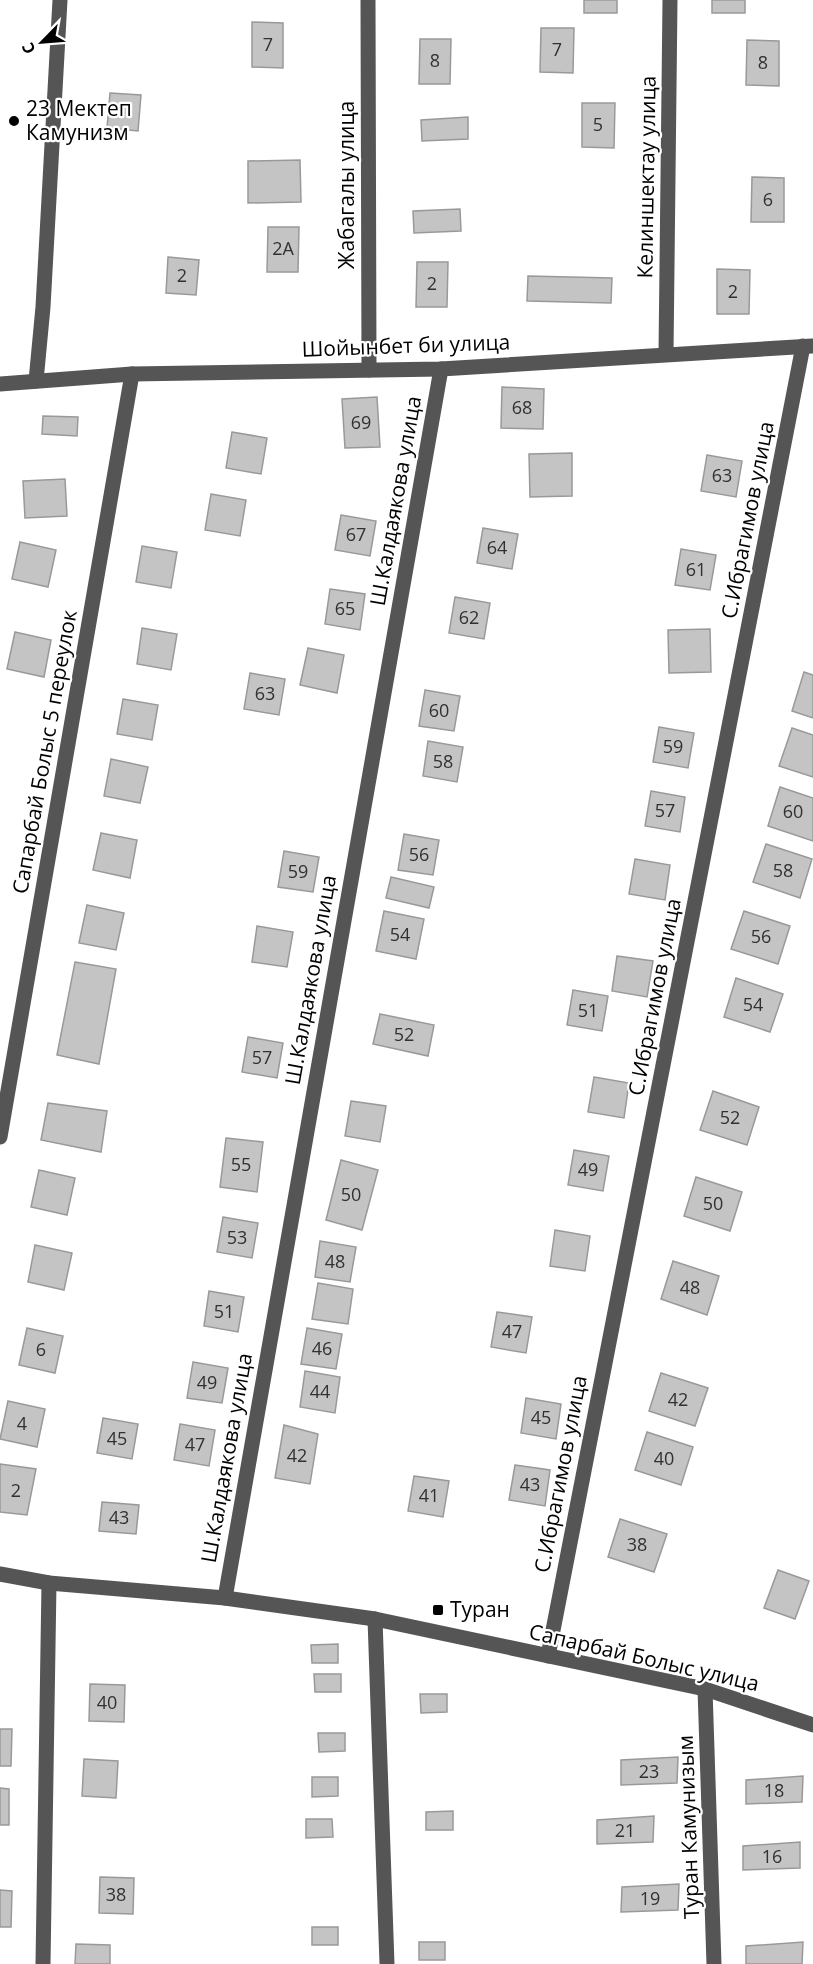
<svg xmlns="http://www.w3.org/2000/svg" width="813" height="1964" font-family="'Open Sans',sans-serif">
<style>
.building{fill:#c4c4c4;stroke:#999;stroke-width:1.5}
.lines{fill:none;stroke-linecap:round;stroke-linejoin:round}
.minor{stroke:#555;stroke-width:15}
.poi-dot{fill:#000;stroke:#fff;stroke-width:2}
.labels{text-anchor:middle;stroke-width:4.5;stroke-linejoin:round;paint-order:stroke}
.number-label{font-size:18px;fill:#313131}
.poi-label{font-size:21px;fill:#000;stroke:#fff;text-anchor:start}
.street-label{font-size:21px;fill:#000;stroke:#fff}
</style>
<rect width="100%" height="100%" fill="#fff"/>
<g class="building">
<rect x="584" y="0" width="33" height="13"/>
<rect x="712" y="0" width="33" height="13"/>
<path d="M 252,22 L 283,23 L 283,68 L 252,67 Z"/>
<path d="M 541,28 L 574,28 L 573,73 L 540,72 Z"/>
<path d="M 420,39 L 451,39 L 450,84 L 419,84 Z"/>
<path d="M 747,40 L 779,41 L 779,86 L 746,85 Z"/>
<path d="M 110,93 L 141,95 L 138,131 L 107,128 Z"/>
<path d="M 582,103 L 615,103 L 614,148 L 582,147 Z"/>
<path d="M 468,117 L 468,139 L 422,141 L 421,120 Z"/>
<path d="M 300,160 L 301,202 L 248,203 L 248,161 Z"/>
<path d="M 752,177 L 784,178 L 784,222 L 751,222 Z"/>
<path d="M 460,209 L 461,231 L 414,233 L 413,211 Z"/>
<path d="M 268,227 L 299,227 L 298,272 L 267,272 Z"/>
<path d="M 168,257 L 199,260 L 196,295 L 166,293 Z"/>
<path d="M 417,262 L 448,262 L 447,307 L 416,307 Z"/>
<path d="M 717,269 L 750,270 L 749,314 L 717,314 Z"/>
<path d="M 528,276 L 612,278 L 611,303 L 527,301 Z"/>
<path d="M 502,387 L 544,389 L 543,429 L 501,428 Z"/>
<path d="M 377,397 L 380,447 L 345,448 L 342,399 Z"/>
<path d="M 43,416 L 78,417 L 77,436 L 42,434 Z"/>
<path d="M 232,432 L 267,438 L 261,474 L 226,468 Z"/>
<path d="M 572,453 L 572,496 L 530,497 L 529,454 Z"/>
<path d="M 707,455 L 742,461 L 736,497 L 701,491 Z"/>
<path d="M 65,479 L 67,516 L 25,518 L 23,481 Z"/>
<path d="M 211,494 L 246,500 L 240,536 L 205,530 Z"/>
<path d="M 341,515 L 376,521 L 370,556 L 335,550 Z"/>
<path d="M 483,528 L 518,534 L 512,569 L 477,563 Z"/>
<path d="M 20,542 L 56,550 L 48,587 L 12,579 Z"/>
<path d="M 142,546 L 177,552 L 171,588 L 136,582 Z"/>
<path d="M 681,549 L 716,555 L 710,590 L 675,585 Z"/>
<path d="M 330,589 L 365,594 L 360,630 L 325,624 Z"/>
<path d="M 455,597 L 490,603 L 484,639 L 449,633 Z"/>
<path d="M 142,628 L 177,634 L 171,670 L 137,664 Z"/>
<path d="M 710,629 L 711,672 L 669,673 L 668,630 Z"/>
<path d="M 15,632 L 51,640 L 44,677 L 7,669 Z"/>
<path d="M 308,648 L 344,655 L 337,693 L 300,685 Z"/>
<path d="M 804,672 L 813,675 L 813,718 L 792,711 Z"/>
<path d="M 250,673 L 285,679 L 279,715 L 244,709 Z"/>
<path d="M 425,690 L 460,696 L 454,731 L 419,726 Z"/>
<path d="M 123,699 L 158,705 L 152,740 L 117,734 Z"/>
<path d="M 659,727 L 694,733 L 688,768 L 653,762 Z"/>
<path d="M 792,728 L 813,735 L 813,777 L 779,766 Z"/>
<path d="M 428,741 L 463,747 L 457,782 L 423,776 Z"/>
<path d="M 111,759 L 148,767 L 140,803 L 104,796 Z"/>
<path d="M 780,787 L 813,798 L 813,841 L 768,826 Z"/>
<path d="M 651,791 L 685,797 L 680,832 L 645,826 Z"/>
<path d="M 101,833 L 137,840 L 130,878 L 93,870 Z"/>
<path d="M 404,834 L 439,840 L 433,875 L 398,870 Z"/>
<path d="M 766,844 L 812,859 L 800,898 L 753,882 Z"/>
<path d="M 284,851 L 319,857 L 313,892 L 278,887 Z"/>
<path d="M 635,859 L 670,865 L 665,900 L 629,894 Z"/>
<path d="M 391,877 L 434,887 L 429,908 L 386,898 Z"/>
<path d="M 87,905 L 124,913 L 116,950 L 79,943 Z"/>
<path d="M 384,911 L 424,919 L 416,959 L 376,951 Z"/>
<path d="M 744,911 L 790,926 L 778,964 L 731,949 Z"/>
<path d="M 257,926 L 293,932 L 287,967 L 252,962 Z"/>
<path d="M 617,956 L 653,961 L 647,997 L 612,991 Z"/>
<path d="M 75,962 L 116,969 L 99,1064 L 57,1055 Z"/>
<path d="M 736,978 L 783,994 L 770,1032 L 724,1017 Z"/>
<path d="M 573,990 L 608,996 L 602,1031 L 567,1025 Z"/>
<path d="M 380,1014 L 434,1025 L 428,1056 L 373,1044 Z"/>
<path d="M 248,1037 L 283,1043 L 277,1078 L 242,1072 Z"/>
<path d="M 594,1077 L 629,1083 L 624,1118 L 588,1112 Z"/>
<path d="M 713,1091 L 759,1107 L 747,1145 L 700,1130 Z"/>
<path d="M 351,1101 L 386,1106 L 380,1142 L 345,1136 Z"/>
<path d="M 48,1103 L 107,1111 L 101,1152 L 41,1140 Z"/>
<path d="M 226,1138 L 263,1142 L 257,1192 L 220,1187 Z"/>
<path d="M 574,1150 L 609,1156 L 603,1191 L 568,1185 Z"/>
<path d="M 341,1160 L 378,1170 L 362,1230 L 326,1220 Z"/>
<path d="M 39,1170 L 75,1178 L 67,1215 L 31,1207 Z"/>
<path d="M 696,1177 L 742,1192 L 730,1231 L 684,1216 Z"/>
<path d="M 223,1217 L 258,1223 L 252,1258 L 217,1252 Z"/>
<path d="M 555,1230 L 590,1236 L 585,1271 L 550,1266 Z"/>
<path d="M 320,1241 L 356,1247 L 350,1282 L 315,1277 Z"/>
<path d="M 35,1245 L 72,1253 L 64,1290 L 28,1282 Z"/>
<path d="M 673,1261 L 719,1276 L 707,1315 L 661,1299 Z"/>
<path d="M 318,1283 L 353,1289 L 348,1324 L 312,1319 Z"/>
<path d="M 209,1291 L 244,1297 L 238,1332 L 204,1326 Z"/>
<path d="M 497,1312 L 532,1317 L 526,1353 L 491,1347 Z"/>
<path d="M 27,1328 L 63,1336 L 55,1373 L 19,1365 Z"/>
<path d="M 307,1328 L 342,1334 L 336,1369 L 301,1364 Z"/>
<path d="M 193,1362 L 228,1368 L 222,1403 L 187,1398 Z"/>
<path d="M 305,1371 L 340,1377 L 335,1413 L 300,1407 Z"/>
<path d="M 661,1373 L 708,1388 L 695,1426 L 649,1411 Z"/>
<path d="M 526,1398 L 561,1404 L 556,1439 L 521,1433 Z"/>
<path d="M 8,1401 L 45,1409 L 37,1447 L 0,1439 Z"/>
<path d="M 103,1418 L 138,1424 L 132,1459 L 97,1453 Z"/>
<path d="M 180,1424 L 215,1430 L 209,1466 L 174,1460 Z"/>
<path d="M 284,1425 L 318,1434 L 310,1484 L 275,1478 Z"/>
<path d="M 647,1432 L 693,1447 L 681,1485 L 635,1470 Z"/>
<path d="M 0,1464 L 36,1469 L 27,1515 L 0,1512 Z"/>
<path d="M 515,1465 L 550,1470 L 545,1506 L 509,1500 Z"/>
<path d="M 414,1476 L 449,1481 L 443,1517 L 408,1511 Z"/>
<path d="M 102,1502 L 139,1505 L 136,1534 L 99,1531 Z"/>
<path d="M 620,1519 L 667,1534 L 654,1572 L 608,1557 Z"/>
<path d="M 778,1570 L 809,1581 L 795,1619 L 764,1608 Z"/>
<path d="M 338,1644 L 338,1663 L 312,1663 L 311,1645 Z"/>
<path d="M 314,1674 L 341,1674 L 341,1692 L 315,1692 Z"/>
<path d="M 90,1684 L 125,1685 L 124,1722 L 89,1721 Z"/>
<path d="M 420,1694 L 447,1694 L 447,1712 L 421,1713 Z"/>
<path d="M 0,1729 L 12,1729 L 11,1766 L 0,1766 Z"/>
<path d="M 318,1733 L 345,1733 L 345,1751 L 319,1752 Z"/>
<path d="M 678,1757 L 677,1783 L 621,1785 L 621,1760 Z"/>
<path d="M 84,1759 L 118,1761 L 116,1798 L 82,1796 Z"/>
<path d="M 803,1776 L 802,1802 L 746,1804 L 746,1780 Z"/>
<path d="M 312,1777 L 338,1777 L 338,1796 L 312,1797 Z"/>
<path d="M 0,1788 L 9,1789 L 9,1825 L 0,1825 Z"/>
<path d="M 453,1811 L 453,1830 L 426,1830 L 426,1812 Z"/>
<path d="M 654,1816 L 653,1842 L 597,1844 L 597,1820 Z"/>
<path d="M 306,1819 L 332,1819 L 333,1837 L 306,1838 Z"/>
<path d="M 800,1842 L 800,1868 L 743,1870 L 743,1846 Z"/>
<path d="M 100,1877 L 134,1878 L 133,1914 L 99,1913 Z"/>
<path d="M 679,1884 L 678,1910 L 621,1912 L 622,1887 Z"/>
<path d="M 0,1890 L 12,1891 L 11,1927 L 0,1927 Z"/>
<rect x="312" y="1927" width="26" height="18"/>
<rect x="419" y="1942" width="26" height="18"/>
<path d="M 803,1942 L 802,1964 L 746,1964 L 746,1946 Z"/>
<path d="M 76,1944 L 110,1945 L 110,1964 L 75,1964 Z"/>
</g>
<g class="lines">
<g class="minor">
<path d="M 368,0 L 369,370"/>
<path d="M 666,354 L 670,0"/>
<path d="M 36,381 L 43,307 L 60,0"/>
<path d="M 0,384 L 132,374 L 441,369 L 812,346"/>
<path d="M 0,1137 L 132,374"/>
<path d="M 0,1574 L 49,1583 L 225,1598 L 375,1619 L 705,1689 L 813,1725"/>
<path d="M 225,1598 L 441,369"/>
<path d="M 375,1619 L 387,1964"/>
<path d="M 548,1656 L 803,346"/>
<path d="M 705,1689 L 714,1964"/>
<path d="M 43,1964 L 49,1583"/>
</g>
</g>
<g class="poi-dot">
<circle cx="14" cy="121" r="6"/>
<rect x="432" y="1604" width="12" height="12" rx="3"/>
</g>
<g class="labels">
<g class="number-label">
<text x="268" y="51">7</text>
<text x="557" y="56">7</text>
<text x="435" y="67">8</text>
<text x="763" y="69">8</text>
<text x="598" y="131">5</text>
<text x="768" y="206">6</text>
<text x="283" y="255">2A</text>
<text x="182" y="282">2</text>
<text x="432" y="290">2</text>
<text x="733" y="298">2</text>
<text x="522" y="414">68</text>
<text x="361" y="429">69</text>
<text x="722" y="482">63</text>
<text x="356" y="541">67</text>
<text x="497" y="554">64</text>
<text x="696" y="576">61</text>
<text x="345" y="615">65</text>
<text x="469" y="624">62</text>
<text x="265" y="700">63</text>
<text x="439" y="717">60</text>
<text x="673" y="753">59</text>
<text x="443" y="768">58</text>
<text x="665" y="817">57</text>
<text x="793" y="818">60</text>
<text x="419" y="861">56</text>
<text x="783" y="877">58</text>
<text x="298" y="878">59</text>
<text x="400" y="941">54</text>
<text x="761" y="943">56</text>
<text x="753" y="1011">54</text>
<text x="588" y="1017">51</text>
<text x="404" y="1041">52</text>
<text x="262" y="1064">57</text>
<text x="730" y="1124">52</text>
<text x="241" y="1171">55</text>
<text x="588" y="1176">49</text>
<text x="351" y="1201">50</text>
<text x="713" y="1210">50</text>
<text x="237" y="1244">53</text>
<text x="335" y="1268">48</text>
<text x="690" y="1294">48</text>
<text x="224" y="1318">51</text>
<text x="512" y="1338">47</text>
<text x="322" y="1355">46</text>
<text x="41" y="1356">6</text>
<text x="207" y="1389">49</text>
<text x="320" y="1398">44</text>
<text x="678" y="1406">42</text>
<text x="541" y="1424">45</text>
<text x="22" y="1430">4</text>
<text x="117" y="1445">45</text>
<text x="195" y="1451">47</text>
<text x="297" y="1462">42</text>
<text x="664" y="1465">40</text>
<text x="530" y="1491">43</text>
<text x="16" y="1497">2</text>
<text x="429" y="1502">41</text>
<text x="119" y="1524">43</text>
<text x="637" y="1551">38</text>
<text x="107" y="1709">40</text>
<text x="649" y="1778">23</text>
<text x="774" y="1797">18</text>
<text x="625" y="1837">21</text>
<text x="772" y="1863">16</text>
<text x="116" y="1901">38</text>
<text x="650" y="1905">19</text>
</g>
<g class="poi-label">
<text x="26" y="116">23 Мектеп<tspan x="26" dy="24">Камунизм</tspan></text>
<text x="450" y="1617">Туран</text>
</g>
<g class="street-label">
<text transform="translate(647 177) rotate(-89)" y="7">Келиншектау улица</text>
<text transform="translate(347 185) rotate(-90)" y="7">Жабагалы улица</text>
<text transform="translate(406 346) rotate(-2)" y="7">Шойынбет би улица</text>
<text transform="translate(396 501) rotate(-80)" y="7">Ш.Калдаякова улица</text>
<text transform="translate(748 520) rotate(-79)" y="7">С.Ибрагимов улица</text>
<text transform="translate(45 752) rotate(-80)" y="7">Сапарбай Болыс 5 переулок</text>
<text transform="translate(311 980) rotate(-80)" y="7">Ш.Калдаякова улица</text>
<text transform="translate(655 997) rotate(-79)" y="7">С.Ибрагимов улица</text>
<text transform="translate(227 1458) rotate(-80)" y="7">Ш.Калдаякова улица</text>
<text transform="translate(561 1474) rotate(-79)" y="7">С.Ибрагимов улица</text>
<text transform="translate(644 1658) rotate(13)" y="7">Сапарбай Болыс улица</text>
<text transform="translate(689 1827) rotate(-92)" y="7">Туран Камунизым</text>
</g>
</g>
<g transform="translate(42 42) rotate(245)" stroke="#ffffff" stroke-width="4.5" paint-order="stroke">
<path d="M0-4.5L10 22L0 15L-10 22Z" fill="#000000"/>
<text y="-9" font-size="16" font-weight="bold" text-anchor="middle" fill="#000000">С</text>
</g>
</svg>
